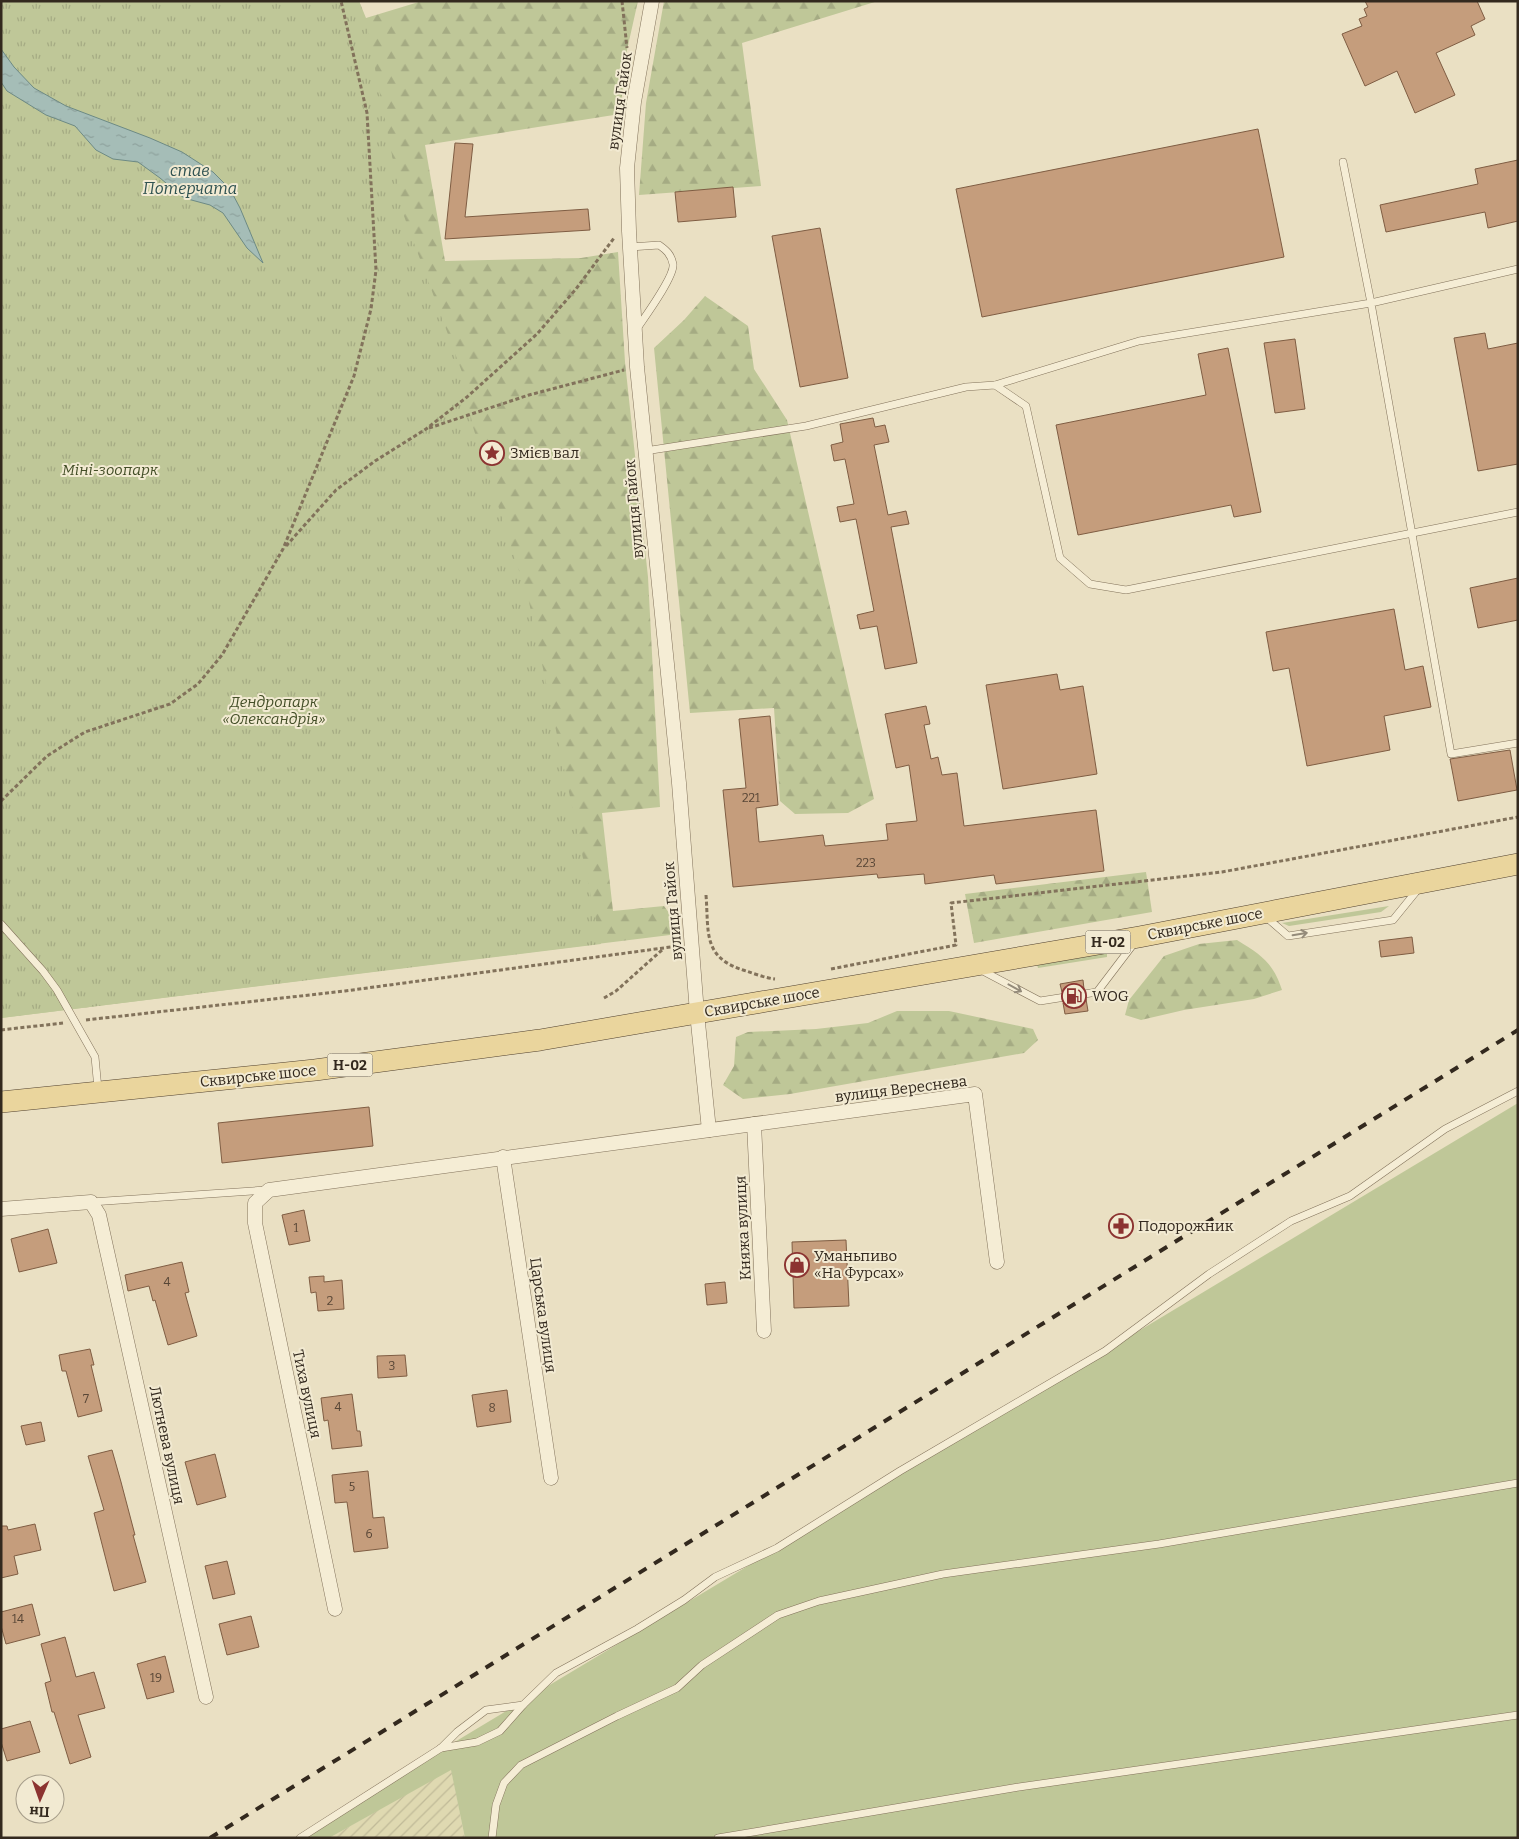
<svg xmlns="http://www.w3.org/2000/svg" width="1519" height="1839" font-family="Bitter,serif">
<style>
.farmland{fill:url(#farmland-furrows)}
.green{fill:#bfc798}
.forest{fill:url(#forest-firs)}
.park{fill:url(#park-tufts)}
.water{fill:url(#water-ripples);stroke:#6d8a84}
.building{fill:#c59d7c;stroke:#7f5d43}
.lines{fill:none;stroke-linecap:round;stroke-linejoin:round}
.service-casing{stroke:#82725b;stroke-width:8}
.minor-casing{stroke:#82725b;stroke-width:15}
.primary-casing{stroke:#50402f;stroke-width:22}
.path{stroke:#82725b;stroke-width:3;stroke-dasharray:4 2.5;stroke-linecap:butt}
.service{stroke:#f5edd5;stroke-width:7}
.minor{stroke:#f5edd5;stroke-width:14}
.primary{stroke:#ead59d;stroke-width:21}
.rail{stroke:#33291e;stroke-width:4;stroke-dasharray:9 9;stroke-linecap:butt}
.oneway{stroke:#948b7a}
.labels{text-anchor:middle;stroke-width:4;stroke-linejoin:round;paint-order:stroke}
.number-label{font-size:12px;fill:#584636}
.shield{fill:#f2ead2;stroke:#6c6354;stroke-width:1}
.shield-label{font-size:14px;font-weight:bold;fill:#33291e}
.street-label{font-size:15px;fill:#33291e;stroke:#f2ead2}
.poi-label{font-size:15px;fill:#33291e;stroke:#f2ead2;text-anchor:start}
.park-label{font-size:15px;font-style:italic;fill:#434e27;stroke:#f2ead2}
.water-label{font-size:16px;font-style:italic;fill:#2f5251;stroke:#f2ead2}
</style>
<defs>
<pattern id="farmland-furrows" width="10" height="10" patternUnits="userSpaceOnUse" patternTransform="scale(1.25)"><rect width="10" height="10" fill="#dfd9b1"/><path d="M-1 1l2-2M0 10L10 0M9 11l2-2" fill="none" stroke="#c0ba98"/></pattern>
<pattern id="forest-firs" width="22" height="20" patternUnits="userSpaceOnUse" patternTransform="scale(1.25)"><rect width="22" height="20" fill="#bfc798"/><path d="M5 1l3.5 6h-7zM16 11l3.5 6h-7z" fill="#a5ab83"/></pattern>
<pattern id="park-tufts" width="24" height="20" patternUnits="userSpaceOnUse" patternTransform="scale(1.25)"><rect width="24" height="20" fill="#bfc798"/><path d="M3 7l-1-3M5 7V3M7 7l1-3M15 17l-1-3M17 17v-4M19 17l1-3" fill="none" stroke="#a5ab83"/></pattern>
<pattern id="water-ripples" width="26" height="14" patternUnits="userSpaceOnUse" patternTransform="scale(1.25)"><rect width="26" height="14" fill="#a5bdb7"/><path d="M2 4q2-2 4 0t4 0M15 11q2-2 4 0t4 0" fill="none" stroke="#8ea29d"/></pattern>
</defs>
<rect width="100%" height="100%" fill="#eae0c3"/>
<path class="farmland" d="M 451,1769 L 465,1838 L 329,1838 Z"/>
<g class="green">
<path d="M 1389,906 L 1381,912 L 1289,926 L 1282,923 Z"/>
<path d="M 1107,953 L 1107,957 L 1038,968 L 1037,964 Z"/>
<path d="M 1518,1103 L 1518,1838 L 465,1838 L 451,1770 L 329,1838 L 295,1838 Z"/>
</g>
<g class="forest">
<path d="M 1,1 L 359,1 L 366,18 L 422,1 L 638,1 L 627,50 L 620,114 L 425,145 L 445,261 L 581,258 L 618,252 L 625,362 L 648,577 L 660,807 L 602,813 L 613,911 L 664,906 L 675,921 L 670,935 L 1,1018 Z"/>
<path d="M 664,1 L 878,1 L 742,43 L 761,186 L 639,195 L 646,103 Z"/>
<path d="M 705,296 L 748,326 L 754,369 L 787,420 L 874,799 L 848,813 L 795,814 L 780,801 L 774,708 L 690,713 L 654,348 L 684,320 Z"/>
<path d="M 1146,872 L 1152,912 L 974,943 L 965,894 Z"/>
<path d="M 1237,940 C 1261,955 1273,962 1282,990 L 1254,999 L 1184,1010 L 1141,1020 L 1125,1015 L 1129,1000 L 1164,956 L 1199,944 Z"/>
<path d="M 897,1011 L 949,1011 L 1033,1029 L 1038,1040 L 1024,1053 L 790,1094 L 743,1099 L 723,1085 L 734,1066 L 736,1037 L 748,1032 L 816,1029 L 868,1023 Z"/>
</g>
<path class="park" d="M 1,1 L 359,1 L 365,18 L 404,216 L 462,372 L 473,427 L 529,602 L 601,944 L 1,1018 Z"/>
<path class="water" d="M 1,49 L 14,67 L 34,88 L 66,106 L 150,138 L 182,152 L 213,172 L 230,189 L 240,208 L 263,263 L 247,248 L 223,213 L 210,205 L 184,198 L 160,178 L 138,162 L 113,159 L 96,150 L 75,126 L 46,115 L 7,91 L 1,82 Z"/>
<g class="building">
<path d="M 1365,1 L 1477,1 L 1485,19 L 1471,26 L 1475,35 L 1436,53 L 1455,95 L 1415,113 L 1397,71 L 1365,86 L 1342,34 L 1362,26 L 1359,19 L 1367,16 L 1364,9 L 1368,7 Z"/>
<path d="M 1258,129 L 1284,257 L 982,317 L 956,189 Z"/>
<path d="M 455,143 L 473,144 L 465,217 L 588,209 L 590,230 L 445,239 Z"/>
<path d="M 1518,160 L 1518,221 L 1488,228 L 1485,212 L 1386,232 L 1380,205 L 1478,184 L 1475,169 Z"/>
<path d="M 733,187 L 736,217 L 678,222 L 675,192 Z"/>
<path d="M 820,228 L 848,378 L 800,387 L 772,236 Z"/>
<path d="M 1485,333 L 1488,349 L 1518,343 L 1518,464 L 1478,471 L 1454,338 Z"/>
<path d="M 1295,339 L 1305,409 L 1275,413 L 1264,343 Z"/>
<path d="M 1228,348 L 1261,512 L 1234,517 L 1231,505 L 1078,535 L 1056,425 L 1206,395 L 1198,354 Z"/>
<path d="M 873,418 L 875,427 L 885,425 L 889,442 L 874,445 L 888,515 L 906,511 L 909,524 L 891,527 L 917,663 L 885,669 L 877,626 L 860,629 L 857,615 L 874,611 L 856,519 L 840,522 L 837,507 L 854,504 L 845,459 L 834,461 L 831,445 L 843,442 L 840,424 Z"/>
<path d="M 1518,578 L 1518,620 L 1478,628 L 1470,588 Z"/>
<path d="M 1394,609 L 1405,670 L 1423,666 L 1431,707 L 1384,716 L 1390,750 L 1307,766 L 1289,668 L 1273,671 L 1266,632 Z"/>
<path d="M 1057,674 L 1060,690 L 1083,686 L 1097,774 L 1003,789 L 986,685 Z"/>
<path d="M 926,706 L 930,724 L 924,725 L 931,759 L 938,757 L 942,775 L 957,773 L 964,826 L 1096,810 L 1104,871 L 996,884 L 994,875 L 925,884 L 924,874 L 878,878 L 877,874 L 733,887 L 723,790 L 746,788 L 739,719 L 770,716 L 778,805 L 756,808 L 759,842 L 823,835 L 825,846 L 888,840 L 886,824 L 917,821 L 909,765 L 896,768 L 885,714 Z"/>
<path d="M 1510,750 L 1517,790 L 1458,801 L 1450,759 Z"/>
<path d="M 1412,937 L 1414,953 L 1381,957 L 1379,941 Z"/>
<path d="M 1083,980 L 1084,989 L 1062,992 L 1060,984 Z"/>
<path d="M 1086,999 L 1088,1011 L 1065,1014 L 1063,1003 Z"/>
<path d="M 369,1107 L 373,1146 L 222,1163 L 218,1123 Z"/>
<path d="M 304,1210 L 310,1241 L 289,1245 L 282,1215 Z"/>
<path d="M 48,1229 L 57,1263 L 19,1272 L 11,1239 Z"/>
<path d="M 846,1240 L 849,1306 L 794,1308 L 792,1242 Z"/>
<path d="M 182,1262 L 189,1292 L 185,1293 L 197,1336 L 168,1345 L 155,1300 L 153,1301 L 149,1286 L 128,1291 L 125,1275 Z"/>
<path d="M 324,1276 L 324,1282 L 342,1280 L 344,1309 L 318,1311 L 316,1292 L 311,1293 L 309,1277 Z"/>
<path d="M 725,1282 L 727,1303 L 707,1305 L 705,1284 Z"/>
<path d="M 90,1349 L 94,1365 L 91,1365 L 102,1411 L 78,1417 L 66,1371 L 62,1371 L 59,1355 Z"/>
<path d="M 405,1355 L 407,1376 L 378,1378 L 377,1356 Z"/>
<path d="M 507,1390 L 511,1422 L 477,1427 L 472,1395 Z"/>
<path d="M 352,1394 L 357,1431 L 360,1431 L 362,1446 L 332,1449 L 328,1420 L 324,1421 L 321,1398 Z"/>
<path d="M 41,1422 L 45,1441 L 26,1445 L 21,1426 Z"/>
<path d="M 112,1450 L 121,1482 L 135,1535 L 133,1535 L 146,1582 L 114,1591 L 94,1513 L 104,1510 L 88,1456 Z"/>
<path d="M 215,1454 L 226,1497 L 197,1505 L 185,1462 Z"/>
<path d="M 368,1471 L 373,1518 L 384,1517 L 388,1548 L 354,1552 L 347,1502 L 335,1503 L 332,1475 Z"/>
<path d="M 35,1524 L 41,1550 L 14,1556 L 18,1574 L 1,1578 L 1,1526 L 7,1526 L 8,1530 Z"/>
<path d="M 227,1561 L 235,1594 L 213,1599 L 205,1566 Z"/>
<path d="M 32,1604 L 40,1635 L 6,1644 L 1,1626 L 1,1612 Z"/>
<path d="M 251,1616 L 259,1647 L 227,1655 L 219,1624 Z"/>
<path d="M 65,1637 L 76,1677 L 94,1672 L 105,1708 L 78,1715 L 91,1757 L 70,1764 L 54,1712 L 52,1712 L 45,1683 L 51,1681 L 41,1644 Z"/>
<path d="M 165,1656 L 174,1692 L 147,1699 L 137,1664 Z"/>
<path d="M 30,1721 L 40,1752 L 7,1761 L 1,1742 L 1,1729 Z"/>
</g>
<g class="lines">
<defs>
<g id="service">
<path d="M 630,247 L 659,245 C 666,250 671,254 673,264 C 675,276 644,318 636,330"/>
<path d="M 1518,269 L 1371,303 L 1451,754 L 1518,743"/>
<path d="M 995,385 L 1139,341 L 1371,303 L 1343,162"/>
<path d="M 645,451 L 806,426 L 966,387 L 995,385 L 1026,406 L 1060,558 L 1090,584 L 1126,590 L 1518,512"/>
<path d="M 1265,916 L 1288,936 L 1393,920 L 1419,888"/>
<path d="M 1,924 L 43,971 L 57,990 L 95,1057 L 98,1089"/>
<path d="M 981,970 L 1040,1001 L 1097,992 L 1135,942"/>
<path d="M 91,1202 L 266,1190"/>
<path d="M 441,1748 L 477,1742 L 500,1731 L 523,1705"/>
<path d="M 300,1838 L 441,1748 L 457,1732 L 486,1710 L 523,1705 L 556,1673 L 637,1629 L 684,1600 L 715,1577 L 777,1548 L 900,1471 L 1105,1351 L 1209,1274 L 1291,1221 L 1350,1196 L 1445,1129 L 1518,1091"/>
<path d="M 492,1838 L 496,1805 L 504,1783 L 521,1765 L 617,1716 L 677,1688 L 702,1665 L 778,1615 L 819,1601 L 943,1574 L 1159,1544 L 1518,1483"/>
<path d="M 718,1838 L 1019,1787 L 1518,1715"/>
</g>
<g id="minor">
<path d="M 652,1 L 634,102 L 627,168 L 629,231 L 637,367 L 679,783 L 697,1013 L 709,1130"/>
<path d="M 754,1124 L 764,1331"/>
<path d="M 503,1157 L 551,1478"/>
<path d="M 1,1209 L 91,1202 L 99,1215 L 206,1697"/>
<path d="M 335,1609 L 255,1223 L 255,1203 L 269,1190 L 975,1094 L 997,1262"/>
</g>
<path id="primary" d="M 1,1102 L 315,1070 L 540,1040 L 1139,937 L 1518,864"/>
</defs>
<use href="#service" class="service-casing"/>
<use href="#minor" class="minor-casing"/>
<use href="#primary" class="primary-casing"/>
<g class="path">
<path d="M 622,1 L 627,48"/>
<path d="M 429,428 L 529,395 L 624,370"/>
<path d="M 286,546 L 336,490 L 375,461 L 426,429 L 467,397 L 537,334 L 576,289 L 614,238"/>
<path d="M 1,801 L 47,756 L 85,732 L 170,704 L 198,684 L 222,655 L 283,549 L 354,376 L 371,309 L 376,270 L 367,113 L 341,1"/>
<path d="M 706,895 C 709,933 702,958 746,971 C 755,974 766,978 775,979"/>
<path d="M 831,969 L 956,945 L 951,903 L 1222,872 L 1518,817"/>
<path d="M 604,998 L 616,991 L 662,950"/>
<path d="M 86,1020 L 345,991 L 678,946"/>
<path d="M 1,1030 L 63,1023"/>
</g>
<use href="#service" class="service"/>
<use href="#minor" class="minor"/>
<use href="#primary" class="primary"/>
<path class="rail" d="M 210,1838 L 1518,1030"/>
</g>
<defs><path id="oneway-shaft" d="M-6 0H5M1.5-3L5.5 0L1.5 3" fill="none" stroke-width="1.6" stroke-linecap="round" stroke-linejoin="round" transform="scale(1.25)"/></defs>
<g class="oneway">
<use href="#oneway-shaft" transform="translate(1300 934) rotate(-9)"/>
<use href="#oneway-shaft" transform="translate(1015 988) rotate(29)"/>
</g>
<defs>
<symbol id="sight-ring" viewBox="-11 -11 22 22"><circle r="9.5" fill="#f2ead2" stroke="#8c3331" stroke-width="1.5"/><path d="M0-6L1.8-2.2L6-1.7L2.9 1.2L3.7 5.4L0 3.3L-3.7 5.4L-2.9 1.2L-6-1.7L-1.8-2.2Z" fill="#8c3331"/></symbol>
<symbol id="fuel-ring" viewBox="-11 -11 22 22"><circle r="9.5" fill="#f2ead2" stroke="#8c3331" stroke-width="1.5"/><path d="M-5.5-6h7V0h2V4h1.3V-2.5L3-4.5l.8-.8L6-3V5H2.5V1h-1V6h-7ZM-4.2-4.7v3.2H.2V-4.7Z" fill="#8c3331"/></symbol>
<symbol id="pharmacy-ring" viewBox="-11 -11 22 22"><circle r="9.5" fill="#f2ead2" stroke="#8c3331" stroke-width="1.5"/><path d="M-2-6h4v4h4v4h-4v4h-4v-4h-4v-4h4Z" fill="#8c3331"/></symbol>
<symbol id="shop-ring" viewBox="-11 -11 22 22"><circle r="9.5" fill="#f2ead2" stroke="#8c3331" stroke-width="1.5"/><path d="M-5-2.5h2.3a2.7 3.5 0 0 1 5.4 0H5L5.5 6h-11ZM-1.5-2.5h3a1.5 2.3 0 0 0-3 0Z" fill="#8c3331"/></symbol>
</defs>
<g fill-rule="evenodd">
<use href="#sight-ring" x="478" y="439" width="28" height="28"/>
<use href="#fuel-ring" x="1060" y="982" width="28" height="28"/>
<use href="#pharmacy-ring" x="1107" y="1212" width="28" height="28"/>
<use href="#shop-ring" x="783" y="1251" width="28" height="28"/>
</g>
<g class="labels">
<g class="number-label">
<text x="751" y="802">221</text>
<text x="866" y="867">223</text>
<text x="296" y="1232">1</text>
<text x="167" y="1286">4</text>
<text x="330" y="1305">2</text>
<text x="392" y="1370">3</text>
<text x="86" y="1403">7</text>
<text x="338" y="1411">4</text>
<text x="492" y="1412">8</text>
<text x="352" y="1491">5</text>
<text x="369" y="1538">6</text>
<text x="18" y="1623">14</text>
<text x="156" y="1682">19</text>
</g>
<g class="shield">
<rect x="1085.5" y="930.5" width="45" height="23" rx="4"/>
<rect x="327.5" y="1053.5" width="45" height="23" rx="4"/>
</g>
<g class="shield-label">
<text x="1108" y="947">Н-02</text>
<text x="350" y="1070">Н-02</text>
</g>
<g class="street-label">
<text transform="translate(620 101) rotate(-82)" y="5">вулиця Гайок</text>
<text transform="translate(634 509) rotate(-95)" y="5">вулиця Гайок</text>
<text transform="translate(673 911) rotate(-95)" y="5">вулиця Гайок</text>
<text transform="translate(1205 924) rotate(-11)" y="5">Сквирське шосе</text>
<text transform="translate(762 1002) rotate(-10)" y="5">Сквирське шосе</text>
<text transform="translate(258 1076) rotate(-6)" y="5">Сквирське шосе</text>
<text transform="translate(901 1089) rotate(-7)" y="5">вулиця Вереснева</text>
<text transform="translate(743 1228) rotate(-93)" y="5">Княжа вулиця</text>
<text transform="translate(543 1315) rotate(82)" y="5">Царська вулиця</text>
<text transform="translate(307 1394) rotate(78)" y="5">Тиха вулиця</text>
<text transform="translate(167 1445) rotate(78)" y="5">Лютнева вулиця</text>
</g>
<g class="poi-label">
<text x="510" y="458">Змієв вал</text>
<text x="1092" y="1001">WOG</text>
<text x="1138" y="1231">Подорожник</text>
<text x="814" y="1261">Уманьпиво<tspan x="814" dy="17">«На Фурсах»</tspan></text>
</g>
<g class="park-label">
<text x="110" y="475">Міні-зоопарк</text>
<text x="274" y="707">Дендропарк<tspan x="274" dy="17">«Олександрія»</tspan></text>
</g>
<g class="water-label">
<text x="190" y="176">став<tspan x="190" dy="18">Потерчата</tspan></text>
</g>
</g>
<rect width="1519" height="1839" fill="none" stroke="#33291e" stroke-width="5"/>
<g transform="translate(40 1799) rotate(182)"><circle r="24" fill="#f2ead2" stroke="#a69d8a"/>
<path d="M0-4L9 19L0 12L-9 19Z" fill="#8c3331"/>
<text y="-8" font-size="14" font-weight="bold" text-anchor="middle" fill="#33291e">Пн</text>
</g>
</svg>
